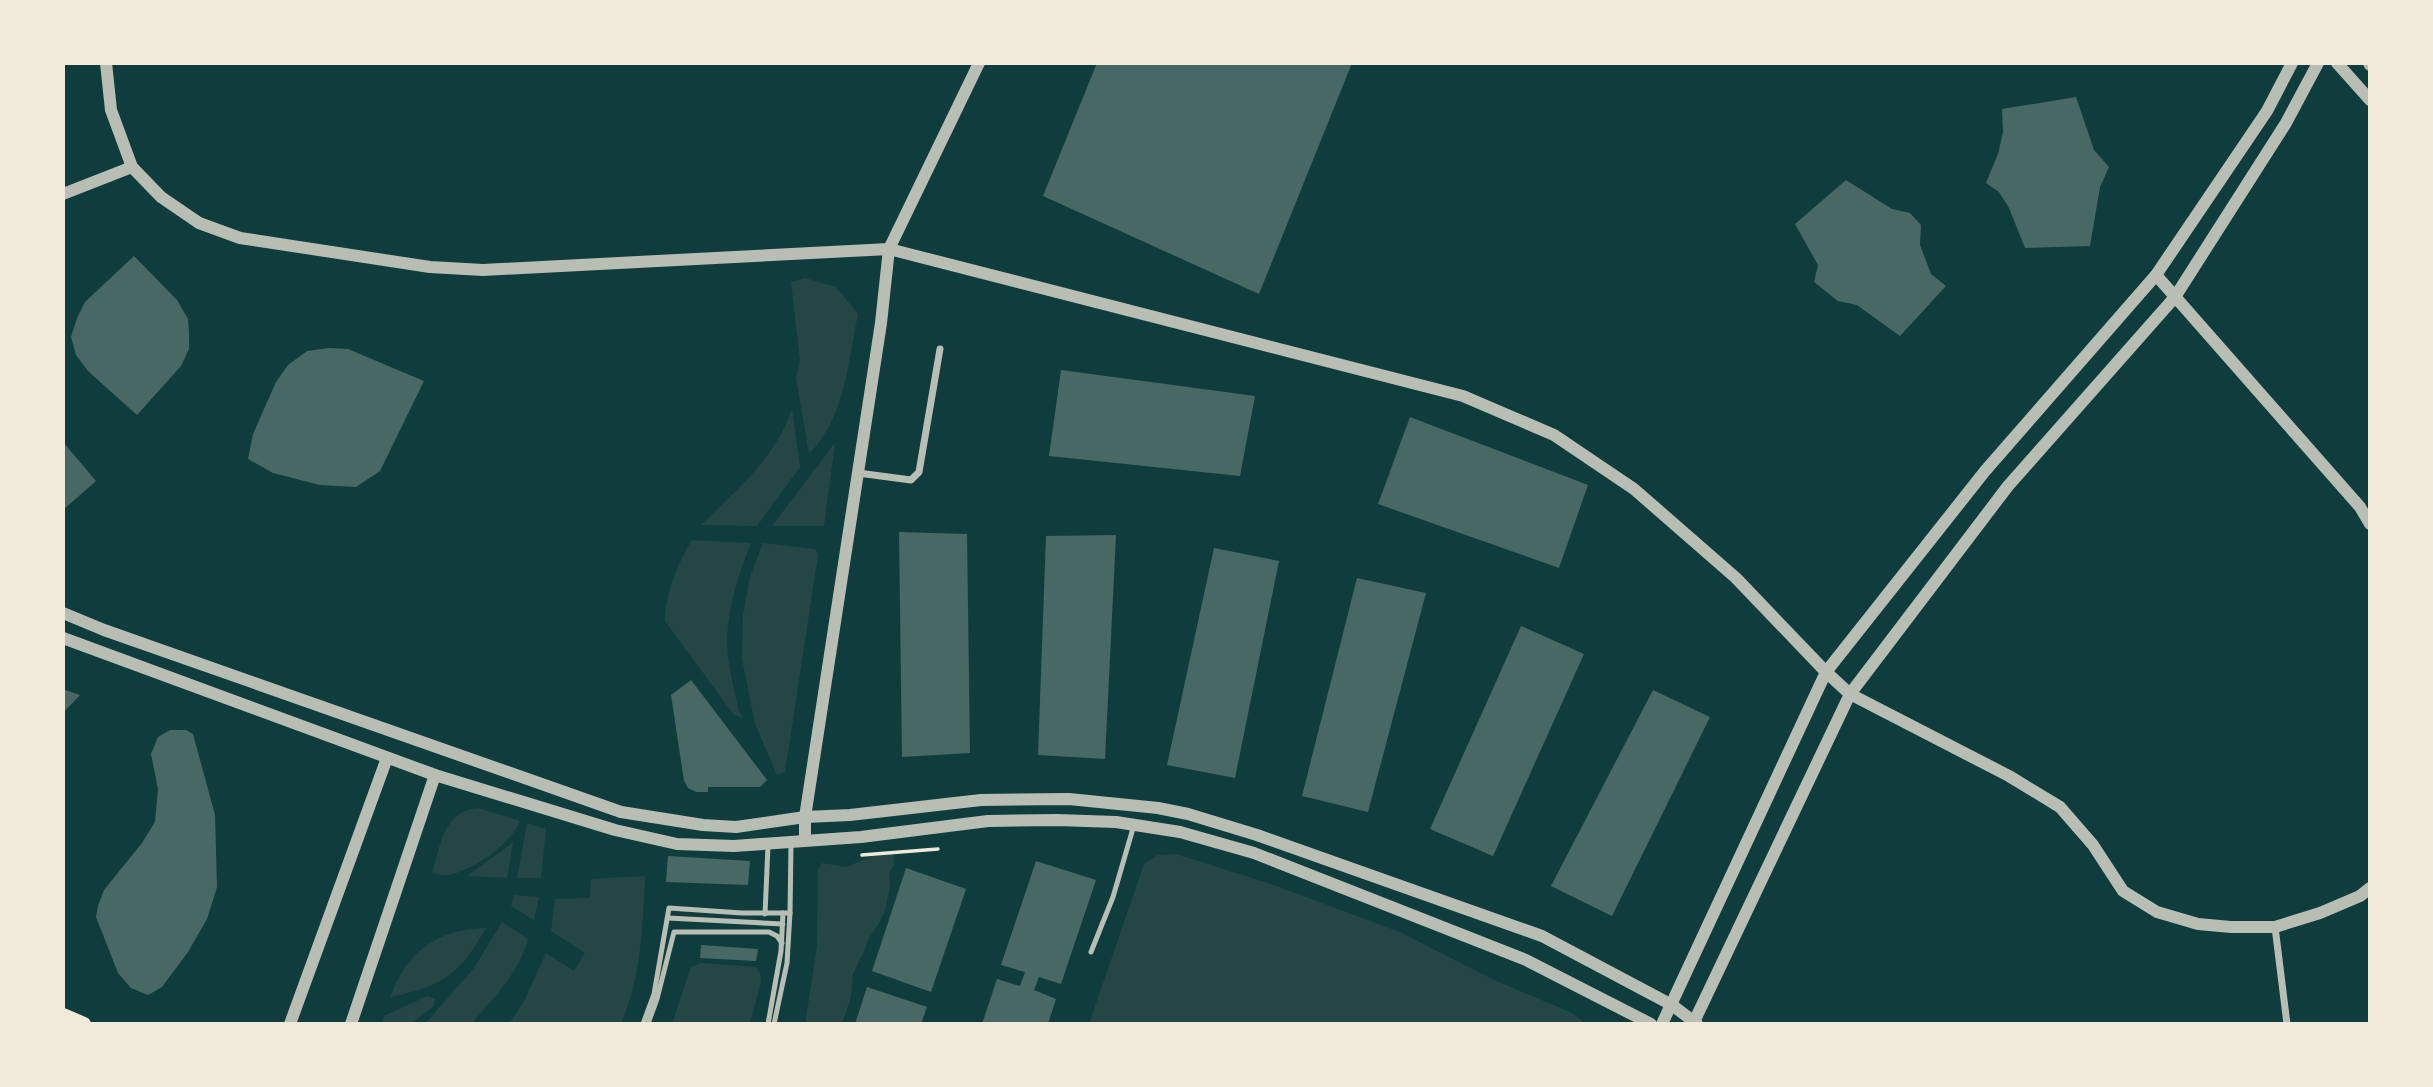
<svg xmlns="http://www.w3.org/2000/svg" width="2433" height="1087" font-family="'Fira Sans Condensed',sans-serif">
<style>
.green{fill:#244646}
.building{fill:#486865}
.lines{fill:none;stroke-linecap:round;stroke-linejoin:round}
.path{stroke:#f1e9da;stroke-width:3.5}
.service{stroke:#b8beb3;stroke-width:5}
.minor{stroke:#b8beb3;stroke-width:7}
.tertiary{stroke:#b8beb3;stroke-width:12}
.secondary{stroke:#f1e9da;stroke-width:14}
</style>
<rect width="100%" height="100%" fill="#0f3d3e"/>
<g class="green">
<path d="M 805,278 L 836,287 L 858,314 C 848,362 845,418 809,454 L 796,378 L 800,361 L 791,282 Z"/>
<path d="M 792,409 L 800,467 L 757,526 L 701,525 C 737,489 775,459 792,409 Z"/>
<path d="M 835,443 L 824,526 L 772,526 Z"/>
<path d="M 692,540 L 751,543 C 737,578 724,618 728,656 C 730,674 735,693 739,711 L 743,718 L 734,715 L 665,621 C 665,594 678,563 692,540 Z"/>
<path d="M 763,543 L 815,549 L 818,555 L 785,772 L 777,775 L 755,724 L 742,659 L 743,615 L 750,577 Z"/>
<path d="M 478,808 L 520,821 C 512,843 472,871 449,875 C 443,876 437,874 432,873 C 441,845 443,811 478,808 Z"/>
<path d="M 527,823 L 546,829 L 541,878 L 517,878 Z"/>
<path d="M 513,842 L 507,878 L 467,876 L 507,847 Z"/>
<path d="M 880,853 L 893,853 L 894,865 L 889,873 L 890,886 L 886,907 L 880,922 L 868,939 L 865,949 L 853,974 L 851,997 L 842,1024 L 805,1024 L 817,946 L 818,870 L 822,863 L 846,867 Z"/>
<path d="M 1176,854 L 1271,884 L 1400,932 L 1492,979 L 1572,1013 L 1586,1024 L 1089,1024 L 1144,864 L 1158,855 Z"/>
<path d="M 645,876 C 643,926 641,977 621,1024 L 509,1024 L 524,1001 L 546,953 L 574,971 L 585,953 L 551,931 L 555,899 L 590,898 L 591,879 Z"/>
<path d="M 514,895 L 539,897 L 534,920 L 511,906 Z"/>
<path d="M 502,922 L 528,939 C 519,973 494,998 471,1024 L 425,1024 L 474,968 Z"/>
<path d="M 486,928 C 459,975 443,986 390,997 C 408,950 436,930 486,928 Z"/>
<path d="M 701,963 L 756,967 L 760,974 L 761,981 L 750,1024 L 672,1024 L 691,967 Z"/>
<path d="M 427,996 L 435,999 L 434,1006 L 411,1024 L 382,1024 L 384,1016 Z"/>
</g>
<g class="building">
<path d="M 1097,63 L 1352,63 L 1259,294 L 1043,196 Z"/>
<path d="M 2076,97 L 2094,150 L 2109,167 L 2100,187 L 2090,246 L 2025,248 L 2009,208 L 1999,192 L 1986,183 L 1998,154 L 2003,132 L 2002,109 Z"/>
<path d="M 1846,180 L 1892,209 L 1910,213 L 1921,225 L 1920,245 L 1931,274 L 1946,286 L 1900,336 L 1857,305 L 1838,301 L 1814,282 L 1818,265 L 1795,224 Z"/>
<path d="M 134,256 L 177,300 L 188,319 L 189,333 L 189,349 L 181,366 L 137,415 L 88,371 L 76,355 L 71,337 L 77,318 L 85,302 Z"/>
<path d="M 329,348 L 348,349 L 424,381 L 380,471 L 356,487 L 320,485 L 273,473 L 248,459 L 253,434 L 276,382 L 288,365 L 307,351 Z"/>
<path d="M 1061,370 L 1255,396 L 1240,476 L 1049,456 Z"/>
<path d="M 1410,417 L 1588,485 L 1559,568 L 1378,504 Z"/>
<path d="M 63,442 L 96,481 L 63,510 Z"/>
<path d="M 899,532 L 967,534 L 970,753 L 902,757 Z"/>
<path d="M 1116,535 L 1105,759 L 1038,755 L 1046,536 Z"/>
<path d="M 1214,548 L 1279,561 L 1235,778 L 1167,765 Z"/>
<path d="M 1357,578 L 1426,593 L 1368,812 L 1302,796 Z"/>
<path d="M 1521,626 L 1584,654 L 1493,856 L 1430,829 Z"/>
<path d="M 691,680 L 767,780 L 760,787 L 708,787 L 708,792 L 696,792 L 688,788 L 684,781 L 671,695 Z"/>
<path d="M 63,689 L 80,695 L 63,713 Z"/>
<path d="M 1653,690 L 1710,717 L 1612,916 L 1551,886 Z"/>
<path d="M 170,730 L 186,730 L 193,734 L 215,815 L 217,887 L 207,919 L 188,952 L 162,987 L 148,995 L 131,988 L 118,973 L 96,917 L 98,906 L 104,890 L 142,843 L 155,822 L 158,789 L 151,754 L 158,737 Z"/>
<path d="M 668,856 L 750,861 L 748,885 L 666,882 Z"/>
<path d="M 1036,861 L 1096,880 L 1061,984 L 1039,977 L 1034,990 L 1056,999 L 1048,1024 L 982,1024 L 997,979 L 1020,986 L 1025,972 L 1001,965 Z"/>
<path d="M 906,868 L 966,889 L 931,992 L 872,971 Z"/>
<path d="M 701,945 L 758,949 L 756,961 L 700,958 Z"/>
<path d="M 867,987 L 927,1007 L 921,1024 L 855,1024 Z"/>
</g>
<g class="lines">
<path class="path" d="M 862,855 L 938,849"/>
<g class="service">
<path d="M 765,914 L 768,846"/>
<path d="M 668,918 L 783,924"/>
<path d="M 1091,952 L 1113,897 L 1134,825"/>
<path d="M 649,1021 L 657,999 L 674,932 L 769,932 L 777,936 L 782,943"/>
<path d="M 643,1024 L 654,994 L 669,908 L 742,913 L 790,913"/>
<path d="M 768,1024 L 781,951 L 783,913"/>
<path d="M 774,1024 L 787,963 L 790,913 L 791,844"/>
</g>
<g class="minor">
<path d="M 858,473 L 911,480 L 919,472 L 940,349"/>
<path d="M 2275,927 L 2287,1024"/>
</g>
<g class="tertiary">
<path d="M 106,63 L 111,110 L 132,167 L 161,197 L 199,223 L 240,238 L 430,267 L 483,270 L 889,249 L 1463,396 L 1554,435 L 1634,489 L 1736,578 L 1826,672 L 1850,694 L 2009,776 L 2060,807 L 2093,845 L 2123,891 L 2157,912 L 2198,924 L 2231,927 L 2275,927 L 2320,913 L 2360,896 L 2370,888"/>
<path d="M 2337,63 L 2370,100"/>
<path d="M 2369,63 L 2370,65"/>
<path d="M 63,194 L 132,167"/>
<path d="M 2156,275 L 2360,507 L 2370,524"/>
<path d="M 63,613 L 104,630 L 621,812 L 703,825 L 736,827 L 805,817 L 850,815 L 981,800 L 1069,799 L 1158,808 L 1188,814 L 1257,835 L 1542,936 L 1672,1005 L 1697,1024"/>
<path d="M 63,638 L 435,775 L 615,830 L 677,844 L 734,846 L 861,837 L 988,821 L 1057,820 L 1116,822 L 1180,832 L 1254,853 L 1526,960 L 1651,1024"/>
<path d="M 805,839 L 805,817 L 881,323 L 889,249 L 979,63"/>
<path d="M 290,1024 L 387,758"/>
<path d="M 351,1024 L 435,775"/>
<path d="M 1662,1024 L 1826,672 L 1985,471 L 2156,275 L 2267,111 L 2292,63"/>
<path d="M 1693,1024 L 1850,694 L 2008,486 L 2175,297 L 2286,123 L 2318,63"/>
</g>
<path class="secondary" d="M 63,1015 L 84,1024"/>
</g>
<rect width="2433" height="1087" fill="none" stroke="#f1e9da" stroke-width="130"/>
</svg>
